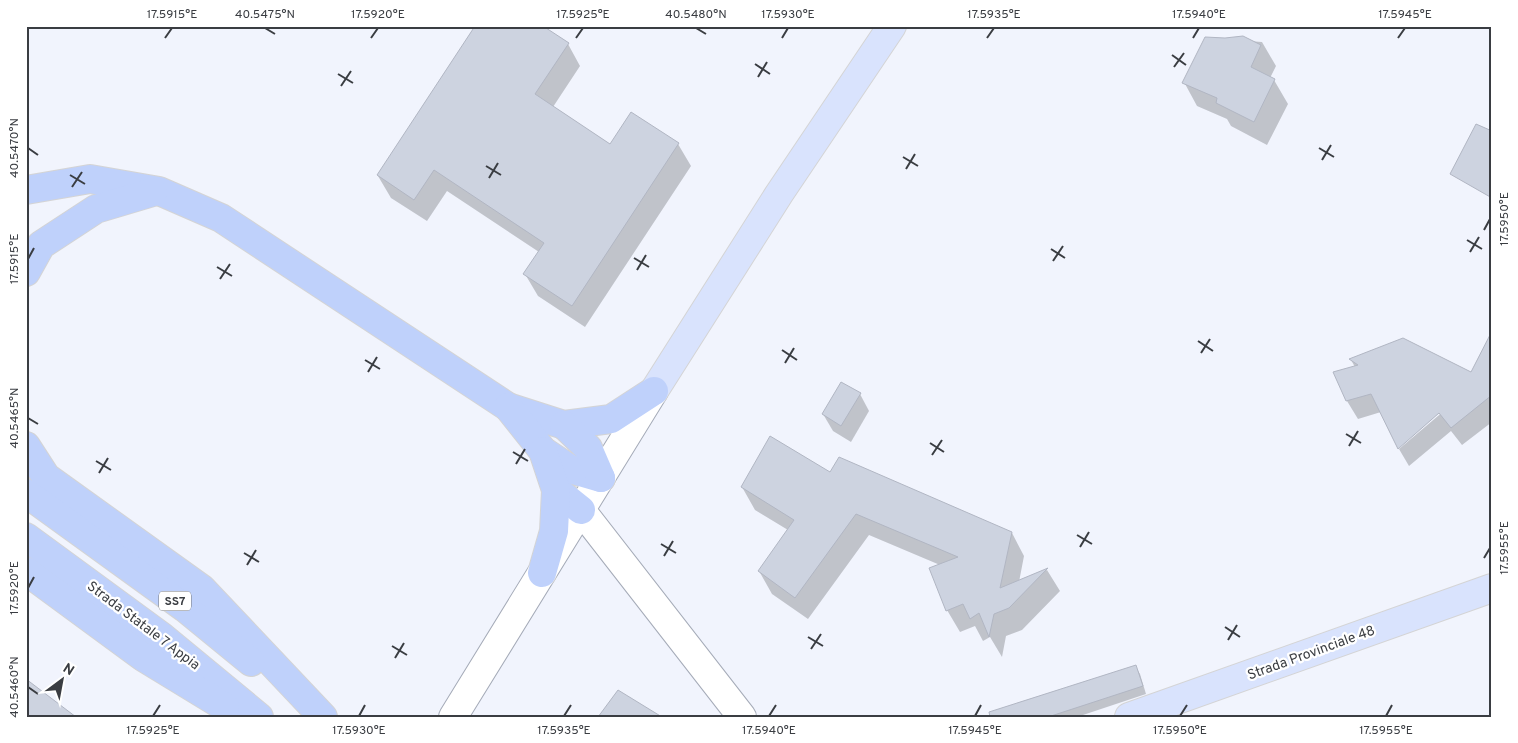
<svg xmlns="http://www.w3.org/2000/svg" width="1518" height="743" font-family="Overpass,sans-serif">
<style>
.shadow{fill:#0003}
.building{fill:#cdd3e0;stroke:#b1b6c3}
.lines{fill:none;stroke-linecap:round;stroke-linejoin:round}
.minor-casing{stroke:#a5abb8;stroke-width:30}
.major-casing{stroke:#d4d4d5;stroke-width:30}
.highway-casing{stroke:#d4d4d5;stroke-width:30}
.minor{stroke:#fff;stroke-width:28}
.major{stroke:#d9e3fd;stroke-width:28}
.highway{stroke:#bfd1fb;stroke-width:28}
.ticks{fill:none;stroke:#3a3d42;stroke-width:2}
.labels{text-anchor:middle;stroke-width:4.5;stroke-linejoin:round;paint-order:stroke}
.shield{fill:#fff;stroke:#75777b;stroke-width:1}
.shield-label{font-size:12px;font-weight:bold;fill:#3a3d42}
.street-label{font-size:14px;fill:#3a3d42;stroke:#fff}
.neatline{fill:none;stroke:#3a3d42;stroke-width:2}
.ticks-label{font-size:12px;text-anchor:middle;fill:#3a3d42}
</style>
<rect width="100%" height="100%" fill="#f1f4fd"/>
<g class="shadow">
<path d="M 469,26 L 541,26 L 568,44 L 580,66 L 553,107 L 611,145 L 678,144 L 691,166 L 585,327 L 538,296 L 525,274 L 539,252 L 447,191 L 427,221 L 391,198 L 378,176 L 474,30 Z"/>
<path d="M 1206,38 L 1262,42 L 1276,66 L 1270,78 L 1274,80 L 1288,104 L 1267,145 L 1231,126 L 1227,119 L 1197,106 L 1184,82 Z"/>
<path d="M 1351,360 L 1472,374 L 1492,365 L 1492,422 L 1462,445 L 1451,431 L 1409,466 L 1399,449 L 1445,410 L 1381,412 L 1358,419 L 1347,401 L 1355,367 Z"/>
<path d="M 860,394 L 869,411 L 851,442 L 833,431 L 823,414 Z"/>
<path d="M 831,474 L 1012,533 L 1024,556 L 1019,582 L 1047,570 L 1060,591 L 1022,630 L 1006,636 L 1002,657 L 990,637 L 983,641 L 975,626 L 960,632 L 947,610 L 940,565 L 869,535 L 808,619 L 772,594 L 759,571 L 788,530 L 755,510 L 742,487 Z"/>
<path d="M 1135,666 L 1140,674 L 1146,694 L 1077,717 L 1019,717 Z"/>
</g>
<g class="building">
<path d="M 475,26 L 543,26 L 569,43 L 535,94 L 610,144 L 631,112 L 679,143 L 572,306 L 523,274 L 544,243 L 434,170 L 414,200 L 377,175 Z"/>
<path d="M 1243,36 L 1261,45 L 1251,67 L 1275,79 L 1254,122 L 1216,103 L 1217,98 L 1182,83 L 1205,37 L 1225,38 Z"/>
<path d="M 1476,124 L 1492,131 L 1492,198 L 1450,174 Z"/>
<path d="M 1492,331 L 1492,395 L 1451,428 L 1439,413 L 1398,449 L 1371,394 L 1346,401 L 1333,372 L 1358,365 L 1349,359 L 1403,338 L 1471,372 Z"/>
<path d="M 841,382 L 861,393 L 841,426 L 822,414 Z"/>
<path d="M 770,436 L 830,472 L 839,457 L 1012,532 L 1000,588 L 1048,568 L 1009,608 L 994,614 L 989,637 L 979,613 L 970,619 L 963,604 L 946,611 L 929,568 L 958,557 L 856,514 L 795,598 L 758,571 L 794,520 L 741,487 Z"/>
<path d="M 1136,665 L 1143,686 L 1048,717 L 990,717 L 989,712 Z"/>
<path d="M 26,679 L 76,717 L 26,717 Z"/>
<path d="M 618,690 L 662,717 L 598,717 Z"/>
</g>
<g class="lines">
<defs>
<g id="minor">
<path d="M 581,510 L 742,717"/>
<path d="M 453,717 L 654,391"/>
</g>
<g id="major">
<path d="M 654,391 L 779,194 L 892,26"/>
<path d="M 1129,717 L 1492,588"/>
</g>
<g id="highway">
<path d="M 26,190 L 90,179 L 159,191 L 221,218 L 508,407 L 564,425 L 611,419 L 654,391"/>
<path d="M 26,272 L 41,245 L 96,209 L 153,192"/>
<path d="M 508,407 L 543,451 L 570,469 L 601,478"/>
<path d="M 564,425 L 588,448 L 601,478"/>
<path d="M 26,446 L 46,477 L 202,589 L 323,717"/>
<path d="M 556,490 L 581,510"/>
<path d="M 26,493 L 185,608 L 251,662"/>
<path d="M 26,537 L 161,636 L 259,717"/>
<path d="M 26,571 L 143,657 L 225,707"/>
<path d="M 542,573 L 554,531 L 556,490 L 543,451"/>
</g>
</defs>
<use href="#minor" class="minor-casing"/>
<use href="#major" class="major-casing"/>
<use href="#highway" class="highway-casing"/>
<use href="#minor" class="minor"/>
<use href="#major" class="major"/>
<use href="#highway" class="highway"/>
</g>
<path class="ticks" d="M 265,28 L 275,34M 696,28 L 706,34M 165,38 L 172,28M 371,38 L 378,28M 576,38 L 583,28M 782,38 L 788,28M 987,38 L 994,28M 1193,38 L 1199,28M 1398,38 L 1405,28M 1172,55 L 1186,65M 755,64 L 770,74M 1174,67 L 1184,53M 338,74 L 353,83M 758,77 L 767,62M 341,86 L 351,71M 28,148 L 38,155M 1319,148 L 1334,157M 903,157 L 918,166M 1322,160 L 1331,145M 486,166 L 501,175M 906,169 L 915,154M 70,175 L 85,184M 489,178 L 498,163M 72,187 L 82,172M 1484,230 L 1490,219M 1467,240 L 1482,249M 1051,249 L 1065,258M 1470,252 L 1479,237M 634,258 L 649,267M 28,259 L 34,248M 1053,261 L 1063,246M 217,267 L 232,276M 637,270 L 646,255M 220,279 L 230,264M 1198,341 L 1213,351M 782,350 L 797,360M 1201,353 L 1210,339M 365,360 L 380,369M 785,363 L 794,348M 368,372 L 377,357M 28,418 L 38,424M 1346,434 L 1361,443M 930,443 L 944,452M 1349,446 L 1358,431M 513,452 L 528,461M 932,455 L 942,440M 96,461 L 111,470M 516,464 L 525,449M 99,473 L 108,458M 1077,535 L 1092,544M 661,544 L 676,553M 1080,547 L 1089,532M 244,553 L 259,562M 664,556 L 673,541M 1484,558 L 1490,548M 247,565 L 256,550M 28,588 L 34,577M 1225,627 L 1240,637M 808,637 L 823,646M 1228,640 L 1237,625M 392,646 L 407,655M 811,649 L 821,634M 395,658 L 404,643M 28,687 L 38,694M 153,716 L 160,705M 359,716 L 365,705M 564,716 L 571,705M 769,716 L 776,705M 975,716 L 981,705M 1180,716 L 1187,705M 1386,716 L 1392,705"/>
<g class="labels">
<rect class="shield" x="159" y="591.5" width="32" height="19" rx="4"/>
<g class="shield-label">
<text x="175" y="605">SS7</text>
</g>
<g class="street-label">
<text transform="translate(144 625) rotate(37)" y="5">Strada Statale 7 Appia</text>
<text transform="translate(1311 652) rotate(-20)" y="5">Strada Provinciale 48</text>
</g>
</g>
<rect width="1518" height="743" fill="none" stroke="#ffffff" stroke-width="55"/>
<g transform="translate(62 680) rotate(32)" stroke="#ffffff" stroke-width="4" paint-order="stroke">
<path d="M0-4L9 19L0 12L-9 19Z" fill="#3a3d42"/>
<text y="-8" font-size="14" font-weight="bold" text-anchor="middle" fill="#3a3d42">N</text>
</g>
<rect x="28" y="28" width="1462" height="688" class="neatline"/>
<g class="ticks-label">
<text x="172" y="18">17.5915°E</text>
<text x="265" y="18">40.5475°N</text>
<text x="378" y="18">17.5920°E</text>
<text x="583" y="18">17.5925°E</text>
<text x="696" y="18">40.5480°N</text>
<text x="788" y="18">17.5930°E</text>
<text x="994" y="18">17.5935°E</text>
<text x="1199" y="18">17.5940°E</text>
<text x="1405" y="18">17.5945°E</text>
<text transform="translate(14 148) rotate(-90)" y="4">40.5470°N</text>
<text transform="translate(1504 219) rotate(-90)" y="4">17.5950°E</text>
<text transform="translate(14 259) rotate(-90)" y="4">17.5915°E</text>
<text transform="translate(14 418) rotate(-90)" y="4">40.5465°N</text>
<text transform="translate(1504 548) rotate(-90)" y="4">17.5955°E</text>
<text transform="translate(14 588) rotate(-90)" y="4">17.5920°E</text>
<text transform="translate(14 687) rotate(-90)" y="4">40.5460°N</text>
<text x="153" y="734">17.5925°E</text>
<text x="359" y="734">17.5930°E</text>
<text x="564" y="734">17.5935°E</text>
<text x="769" y="734">17.5940°E</text>
<text x="975" y="734">17.5945°E</text>
<text x="1180" y="734">17.5950°E</text>
<text x="1386" y="734">17.5955°E</text>
</g>
</svg>
